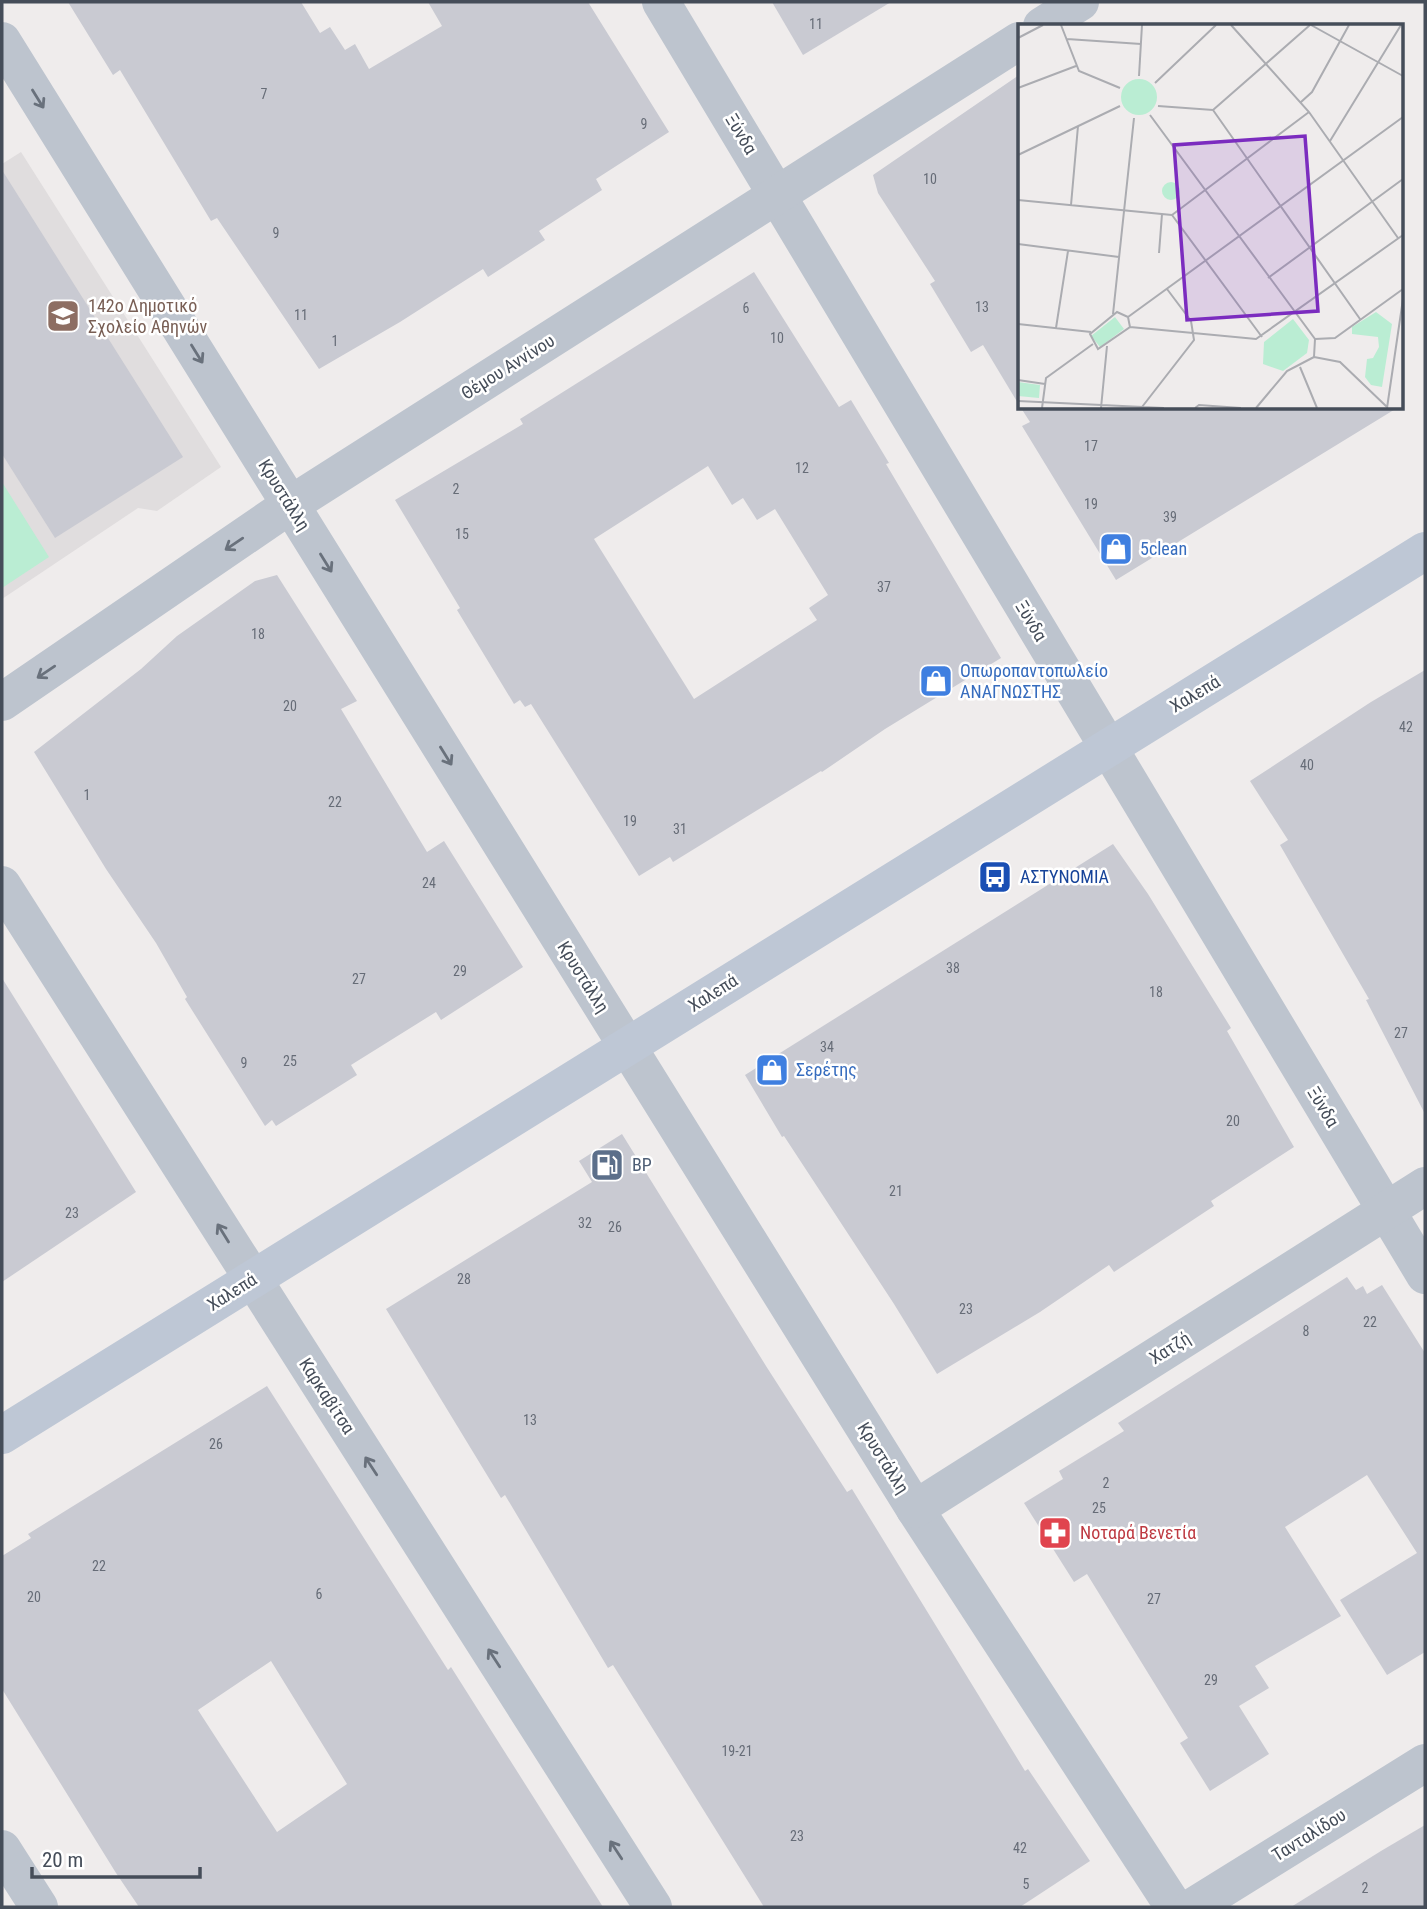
<svg xmlns="http://www.w3.org/2000/svg" width="1427" height="1909" font-family="'Roboto Condensed',sans-serif">
<style>
.education{fill:#e0ddde}
.green{fill:#baedd3}
.building{fill:#c9cad2;fill-rule:evenodd}
.lines{fill:none;stroke-linecap:round;stroke-linejoin:round}
.street{stroke:#bdc4ce;stroke-width:38}
.secondary{stroke:#bec7d5;stroke-width:38}
.oneway{stroke:#69717c}
.labels{text-anchor:middle;stroke-width:5;stroke-linejoin:round;paint-order:stroke}
.number-label{font-size:14px;fill:#666c77}
.street-label{font-size:18px;fill:#454d59;stroke:#fff}
.education-label{font-size:18px;fill:#785e54;stroke:#fff;text-anchor:start}
.shop-label{font-size:18px;fill:#366cbe;stroke:#fff;text-anchor:start}
.transit-label{font-size:18px;fill:#164399;stroke:#fff;text-anchor:start}
.service-label{font-size:18px;fill:#4e5e75;stroke:#fff;text-anchor:start}
.health-label{font-size:18px;fill:#be3a42;stroke:#fff;text-anchor:start}
.inset-road{fill:none;stroke:#abacb1;stroke-width:2}
.view{fill:#7b2cbf;fill-opacity:0.15;stroke:#7b2cbf;stroke-width:3.5}
.inset-edge{fill:none;stroke:#454d59;stroke-width:3.5}
</style>
<rect width="100%" height="100%" fill="#efecec"/>
<path class="education" d="M 21,152 L 221,467 L 157,511 L 138,508 L 2,599 L 2,164 Z"/>
<path class="green" d="M 2,482 L 49,557 L 2,588 Z"/>
<g class="building">
<path d="M 68,2 L 301,2 L 320,33 L 330,27 L 345,50 L 355,44 L 369,69 L 442,26 L 428,2 L 588,2 L 669,132 L 596,179 L 602,190 L 539,231 L 545,240 L 488,277 L 483,269 L 400,322 L 319,369 L 217,218 L 211,221 L 120,70 L 113,75 Z"/>
<path d="M 772,2 L 891,2 L 803,55 Z"/>
<path d="M 1019,75 L 1019,405 L 983,345 L 971,352 L 930,284 L 935,281 L 878,193 L 873,175 Z"/>
<path d="M 2,170 L 183,457 L 55,538 L 2,454 Z"/>
<path d="M 754,272 L 839,407 L 851,400 L 889,463 L 886,464 L 1001,658 L 885,729 L 822,772 L 821,771 L 673,862 L 670,857 L 639,876 L 531,704 L 525,707 L 520,700 L 514,704 L 457,610 L 460,608 L 395,500 L 523,424 L 520,419 ZM 708,466 L 732,505 L 743,498 L 757,520 L 775,509 L 828,595 L 809,608 L 817,620 L 694,699 L 594,539 Z"/>
<path d="M 1021,408 L 1397,408 L 1116,580 L 1022,426 L 1030,422 Z"/>
<path d="M 277,575 L 357,701 L 341,709 L 427,852 L 444,841 L 523,967 L 441,1020 L 436,1012 L 351,1065 L 357,1075 L 276,1126 L 272,1120 L 265,1126 L 185,999 L 187,997 L 156,943 L 106,869 L 34,752 L 141,669 L 177,636 L 255,581 Z"/>
<path d="M 1425,670 L 1425,1114 L 1366,1000 L 1369,999 L 1280,845 L 1288,840 L 1250,781 L 1371,702 Z"/>
<path d="M 1113,844 L 1148,894 L 1231,1028 L 1227,1031 L 1294,1147 L 1211,1201 L 1214,1206 L 1114,1272 L 1109,1265 L 1040,1312 L 937,1374 L 894,1304 L 784,1136 L 782,1137 L 745,1075 Z"/>
<path d="M 2,978 L 136,1192 L 2,1282 Z"/>
<path d="M 622,1134 L 766,1366 L 847,1492 L 852,1489 L 1025,1771 L 1028,1769 L 1090,1861 L 1020,1907 L 764,1907 L 613,1665 L 608,1668 L 505,1495 L 501,1498 L 386,1309 L 592,1182 L 579,1161 Z"/>
<path d="M 1347,1277 L 1356,1290 L 1363,1286 L 1367,1294 L 1382,1285 L 1425,1353 L 1425,1652 L 1387,1675 L 1340,1600 L 1417,1553 L 1367,1475 L 1285,1527 L 1341,1616 L 1255,1666 L 1269,1688 L 1239,1706 L 1269,1754 L 1210,1791 L 1180,1743 L 1188,1738 L 1087,1574 L 1074,1582 L 1024,1503 L 1063,1479 L 1059,1471 L 1124,1431 L 1118,1423 Z"/>
<path d="M 267,1386 L 448,1670 L 451,1667 L 603,1907 L 139,1907 L 116,1873 L 2,1689 L 2,1556 L 31,1538 L 28,1534 ZM 271,1661 L 347,1784 L 277,1832 L 198,1710 Z"/>
<path d="M 1425,1825 L 1425,1907 L 1291,1907 L 1381,1851 Z"/>
</g>
<g class="lines">
<g class="street">
<path d="M 661,2 L 1425,1275"/>
<path d="M 1042,26 L 1080,2"/>
<path d="M 2,41 L 915,1509 L 1174,1907"/>
<path d="M 2,702 L 290,505 L 1019,41"/>
<path d="M 2,885 L 653,1907"/>
<path d="M 915,1509 L 1425,1186"/>
<path d="M 2,1849 L 39,1907"/>
<path d="M 1193,1907 L 1425,1763"/>
</g>
<path class="secondary" d="M 2,1435 L 1425,551"/>
</g>
<defs><path id="oneway-shaft" d="M-6 0H5M1.5-3L5.5 0L1.5 3" fill="none" stroke-width="1.6" stroke-linecap="round" stroke-linejoin="round" transform="scale(1.75)"/></defs>
<g class="oneway">
<use href="#oneway-shaft" transform="translate(38 99) rotate(58)"/>
<use href="#oneway-shaft" transform="translate(197 354) rotate(58)"/>
<use href="#oneway-shaft" transform="translate(234 544) rotate(146)"/>
<use href="#oneway-shaft" transform="translate(326 563) rotate(58)"/>
<use href="#oneway-shaft" transform="translate(46 672) rotate(146)"/>
<use href="#oneway-shaft" transform="translate(446 756) rotate(58)"/>
<use href="#oneway-shaft" transform="translate(223 1233) rotate(-122)"/>
<use href="#oneway-shaft" transform="translate(371 1466) rotate(-123)"/>
<use href="#oneway-shaft" transform="translate(494 1658) rotate(-123)"/>
<use href="#oneway-shaft" transform="translate(616 1850) rotate(-123)"/>
</g>
<defs>
<symbol id="school-square" viewBox="-11 -11 22 22"><rect x="-9" y="-9" width="18" height="18" rx="4" fill="#8d6e63" stroke="#fff"/><path d="M0-5L7-2L0 1L-7-2ZM-4 1L0 2.5L4 1V4Q0 6-4 4Z" fill="#fff"/></symbol>
<symbol id="shop-square" viewBox="-11 -11 22 22"><rect x="-9" y="-9" width="18" height="18" rx="4" fill="#3f7fe0" stroke="#fff"/><path d="M-5-2.5h2.3a2.7 3.5 0 0 1 5.4 0H5L5.5 6h-11ZM-1.5-2.5h3a1.5 2.3 0 0 0-3 0Z" fill="#fff"/></symbol>
<symbol id="bus-square" viewBox="-11 -11 22 22"><rect x="-9" y="-9" width="18" height="18" rx="4" fill="#1a4fb4" stroke="#fff"/><path d="M-5-6H5V4H4V6H2V4H-2V6H-4V4H-5ZM-3.5-4V0h7V-4ZM-3.5 1.2v1.5H-2V1.2ZM2 1.2v1.5H3.5V1.2Z" fill="#fff"/></symbol>
<symbol id="fuel-square" viewBox="-11 -11 22 22"><rect x="-9" y="-9" width="18" height="18" rx="4" fill="#5c6f8a" stroke="#fff"/><path d="M-5.5-6h7V0h2V4h1.3V-2.5L3-4.5l.8-.8L6-3V5H2.5V1h-1V6h-7ZM-4.2-4.7v3.2H.2V-4.7Z" fill="#fff"/></symbol>
<symbol id="pharmacy-square" viewBox="-11 -11 22 22"><rect x="-9" y="-9" width="18" height="18" rx="4" fill="#e0444e" stroke="#fff"/><path d="M-2-6h4v4h4v4h-4v4h-4v-4h-4v-4h4Z" fill="#fff"/></symbol>
</defs>
<g fill-rule="evenodd">
<use href="#school-square" x="44" y="297" width="38" height="38"/>
<use href="#shop-square" x="1097" y="530" width="38" height="38"/>
<use href="#shop-square" x="917" y="662" width="38" height="38"/>
<use href="#bus-square" x="976" y="858" width="38" height="38"/>
<use href="#shop-square" x="753" y="1051" width="38" height="38"/>
<use href="#fuel-square" x="588" y="1146" width="38" height="38"/>
<use href="#pharmacy-square" x="1036" y="1514" width="38" height="38"/>
</g>
<g class="labels">
<g class="number-label">
<text x="816" y="29">11</text>
<text x="264" y="99">7</text>
<text x="644" y="129">9</text>
<text x="930" y="184">10</text>
<text x="276" y="238">9</text>
<text x="982" y="312">13</text>
<text x="746" y="313">6</text>
<text x="301" y="320">11</text>
<text x="777" y="343">10</text>
<text x="335" y="346">1</text>
<text x="1091" y="451">17</text>
<text x="802" y="473">12</text>
<text x="456" y="494">2</text>
<text x="1091" y="509">19</text>
<text x="1170" y="522">39</text>
<text x="462" y="539">15</text>
<text x="884" y="592">37</text>
<text x="258" y="639">18</text>
<text x="290" y="711">20</text>
<text x="1406" y="732">42</text>
<text x="1307" y="770">40</text>
<text x="87" y="800">1</text>
<text x="335" y="807">22</text>
<text x="630" y="826">19</text>
<text x="680" y="834">31</text>
<text x="429" y="888">24</text>
<text x="953" y="973">38</text>
<text x="460" y="976">29</text>
<text x="359" y="984">27</text>
<text x="1156" y="997">18</text>
<text x="1401" y="1038">27</text>
<text x="827" y="1052">34</text>
<text x="290" y="1066">25</text>
<text x="244" y="1068">9</text>
<text x="1233" y="1126">20</text>
<text x="896" y="1196">21</text>
<text x="72" y="1218">23</text>
<text x="585" y="1228">32</text>
<text x="615" y="1232">26</text>
<text x="464" y="1284">28</text>
<text x="966" y="1314">23</text>
<text x="1370" y="1327">22</text>
<text x="1306" y="1336">8</text>
<text x="530" y="1425">13</text>
<text x="216" y="1449">26</text>
<text x="1106" y="1488">2</text>
<text x="1099" y="1513">25</text>
<text x="99" y="1571">22</text>
<text x="319" y="1599">6</text>
<text x="34" y="1602">20</text>
<text x="1154" y="1604">27</text>
<text x="1211" y="1685">29</text>
<text x="737" y="1756">19-21</text>
<text x="797" y="1841">23</text>
<text x="1020" y="1853">42</text>
<text x="1026" y="1889">5</text>
<text x="1365" y="1893">2</text>
</g>
<g class="street-label">
<text transform="translate(741 134) rotate(59)" y="6">Ξύνδα</text>
<text transform="translate(508 367) rotate(-32)" y="6">Θέμου Αννίνου</text>
<text transform="translate(284 495) rotate(58)" y="6">Κρυστάλλη</text>
<text transform="translate(1031 621) rotate(59)" y="6">Ξύνδα</text>
<text transform="translate(1195 694) rotate(-31)" y="6">Χαλεπά</text>
<text transform="translate(583 977) rotate(58)" y="6">Κρυστάλλη</text>
<text transform="translate(713 993) rotate(-32)" y="6">Χαλεπά</text>
<text transform="translate(1323 1107) rotate(59)" y="6">Ξύνδα</text>
<text transform="translate(232 1292) rotate(-32)" y="6">Χαλεπά</text>
<text transform="translate(1170 1348) rotate(-32)" y="6">Χατζή</text>
<text transform="translate(327 1396) rotate(57)" y="6">Καρκαβίτσα</text>
<text transform="translate(883 1458) rotate(58)" y="6">Κρυστάλλη</text>
<text transform="translate(1309 1835) rotate(-32)" y="6">Τανταλίδου</text>
</g>
<g class="education-label">
<text x="88" y="312">142ο Δημοτικό<tspan x="88" dy="21">Σχολείο Αθηνών</tspan></text>
</g>
<g class="shop-label">
<text x="1140" y="555">5clean</text>
<text x="960" y="677">Οπωροπαντοπωλείο<tspan x="960" dy="21">ΑΝΑΓΝΩΣΤΗΣ</tspan></text>
<text x="796" y="1076">Σερέτης</text>
</g>
<g class="transit-label">
<text x="1020" y="883">ΑΣΤΥΝΟΜΙΑ</text>
</g>
<g class="service-label">
<text x="632" y="1171">BP</text>
</g>
<g class="health-label">
<text x="1080" y="1539">Νοταρά Βενετία</text>
</g>
</g>
<g transform="translate(1018 24)">
<rect width="385" height="385" fill="#efecec"/>
<path d="M103 73a18 18 0 1 1 36 0a18 18 0 1 1-36 0ZM144 167a9 9 0 1 1 18 0a9 9 0 1 1-18 0ZM 358,288 L 374,300 L 364,363 L 353,361 L 347,353 L 349,335 L 355,334 L 361,323 L 360,313 L 334,310 L 334,303 ZM 97,293 L 106,305 L 82,323 L 73,312 ZM 275,295 L 291,316 L 289,329 L 265,347 L 245,340 L 246,318 ZM 0,358 L 22,361 L 21,374 L 0,372 Z" fill="#baedd3"/>
<path class="inset-road" d="M 43,1 L 61,47 L 102,64M 213,1 L 291,88 L 380,214M 293,1 L 385,52M 0,14 L 25,1M 49,15 L 123,20M 121,52 L 124,1M 137,59 L 198,1M 0,64 L 58,42M 283,78 L 294,68 L 331,1M 140,82 L 195,86 L 292,1M 195,86 L 342,295M 132,91 L 297,315 L 296,333M 312,117 L 383,1M 0,131 L 102,82M 0,176 L 154,191M 53,181 L 60,102M 154,191 L 291,88M 154,191 L 244,313M 0,220 L 101,233M 141,229 L 144,190M 250,254 L 385,155M 99,288 L 110,293 L 112,303 L 80,325 L 72,310 ZM 95,290 L 116,94M 110,293 L 385,93M 0,300 L 73,308M 112,303 L 238,315 L 385,211M 38,304 L 50,227M 297,315 L 317,314 L 385,265M 296,333 L 322,338 L 369,383M 282,343 L 299,384M 0,356 L 27,360M 0,377 L 146,384M 124,383 L 176,316 L 173,297 L 149,265M 24,384 L 28,354 L 75,320M 83,384 L 89,322M 177,384 L 181,381 L 223,384M 238,384 L 269,347 L 296,333M 369,384 L 385,275"/>
<path class="view" d="M 287,112 L 300,287 L 169,296 L 156,121 Z"/>
<rect width="385" height="385" class="inset-edge"/>
</g>
<rect width="1427" height="1909" fill="none" stroke="#454d59" stroke-width="7"/>
<path d="M32 1867v10h168v-10" fill="none" stroke="#454d59" stroke-width="3.5"/>
<text x="42" y="1867" font-size="21" fill="#454d59" stroke="#ffffff" stroke-width="5" paint-order="stroke">20 m</text>
</svg>
